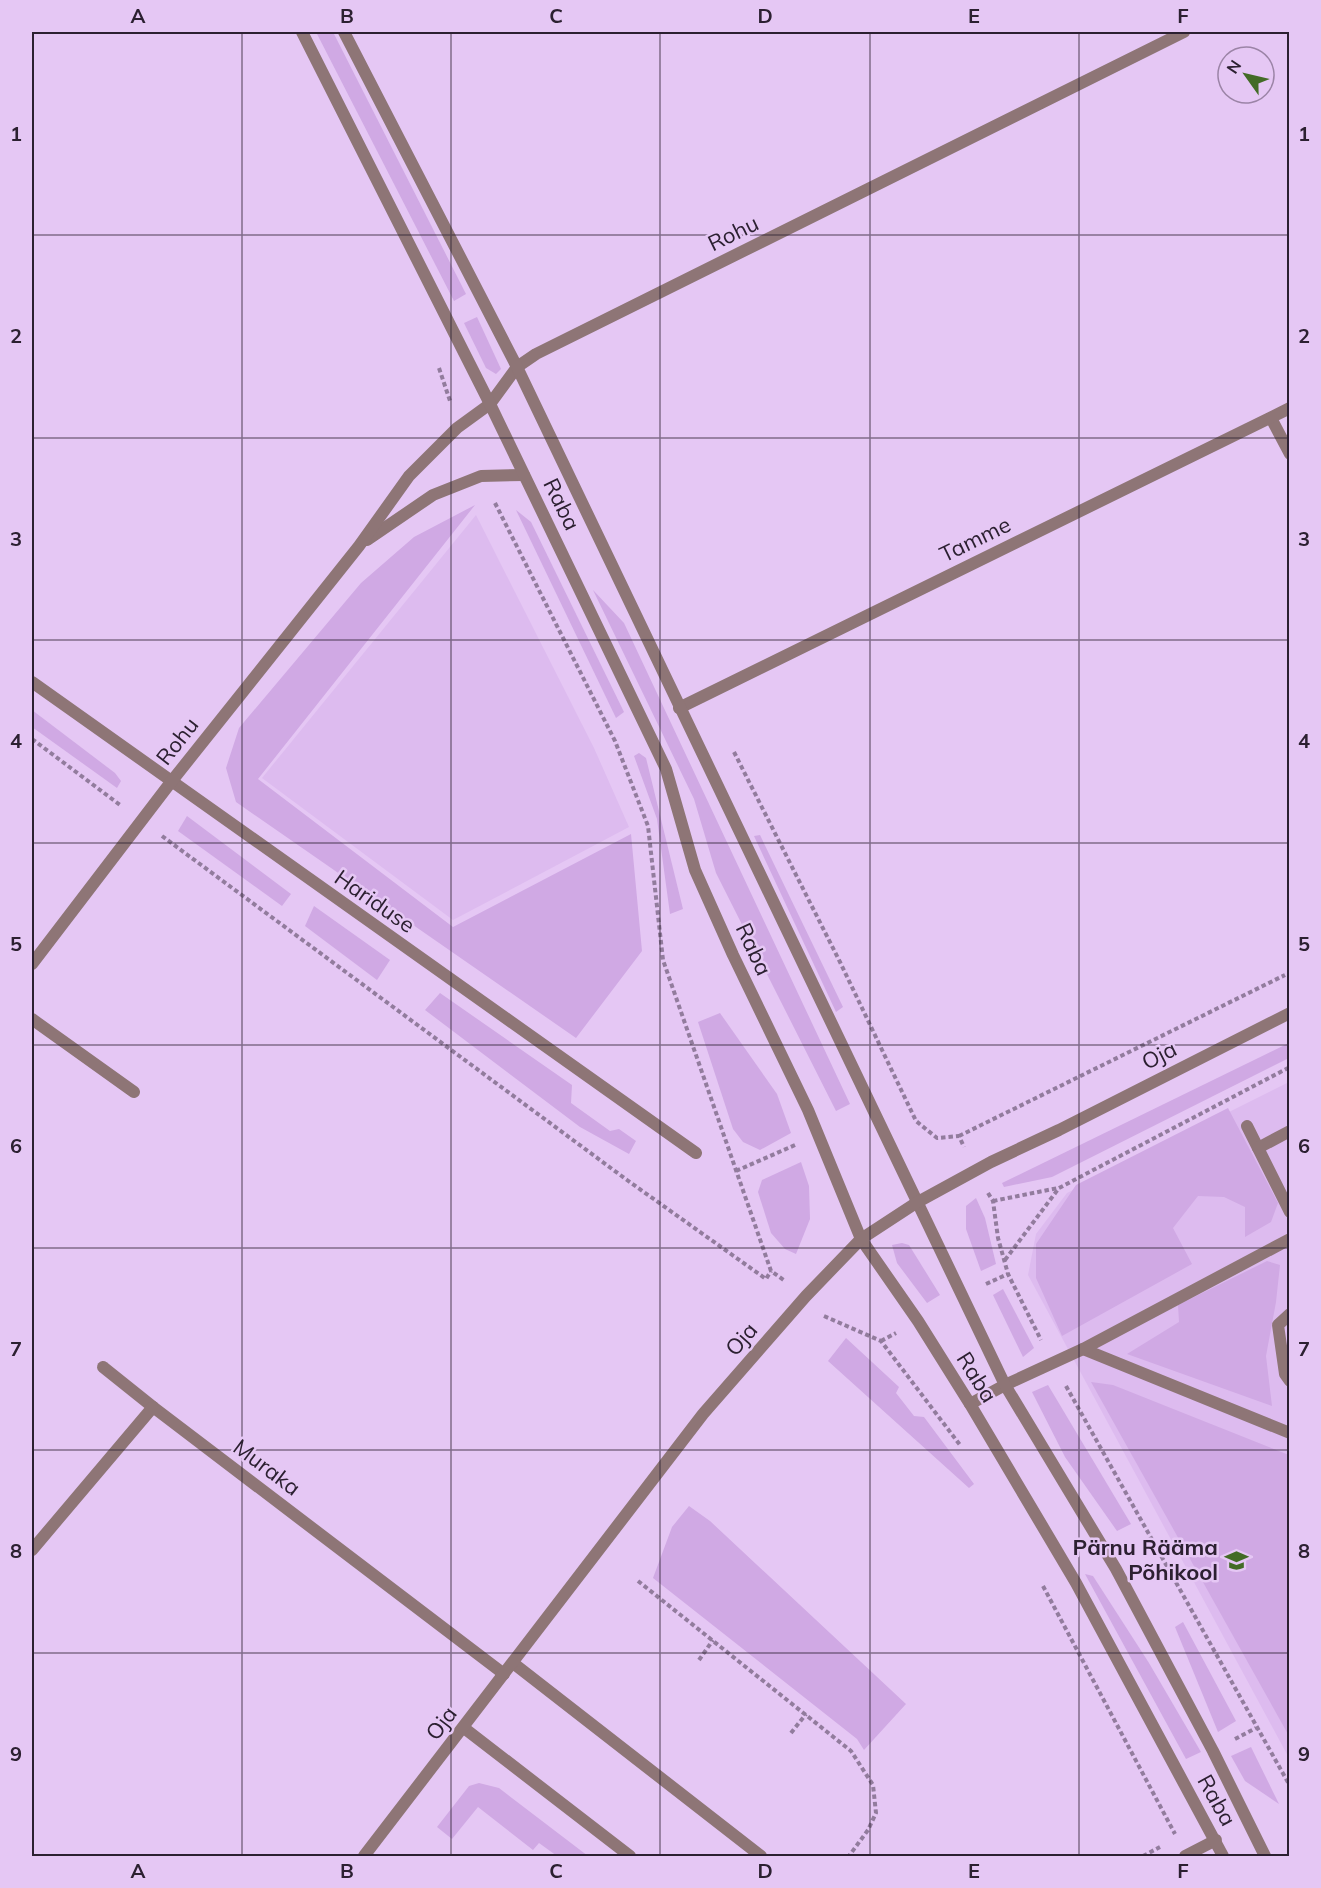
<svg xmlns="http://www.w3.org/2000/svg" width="1321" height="1888" font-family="Mulish,sans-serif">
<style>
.built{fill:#ddbbef}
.green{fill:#d0a9e4}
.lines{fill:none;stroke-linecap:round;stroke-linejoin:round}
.path{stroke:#927c9d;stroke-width:4;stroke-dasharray:4.5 3;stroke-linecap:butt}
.service{stroke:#8e7576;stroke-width:12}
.minor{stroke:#8e7576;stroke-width:12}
.tertiary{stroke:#8e7576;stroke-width:12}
.grid{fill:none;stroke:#2c2031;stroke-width:1.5;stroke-opacity:0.55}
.labels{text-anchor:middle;stroke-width:5;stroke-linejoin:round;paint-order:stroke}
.street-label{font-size:22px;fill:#2c2031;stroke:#e5c7f4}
.poi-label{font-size:22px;font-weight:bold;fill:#2c2031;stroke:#e5c7f4;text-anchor:end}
.neatline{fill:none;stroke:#2c2031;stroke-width:2}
.grid-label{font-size:20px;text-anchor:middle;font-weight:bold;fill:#2c2031}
</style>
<rect width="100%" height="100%" fill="#e5c7f4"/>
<g class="built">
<path d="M 476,515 L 594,748 L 629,827 L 453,920 L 262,778 Z"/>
<path d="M 1289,1082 L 1289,1758 L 1028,1275 L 1036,1234 L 1067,1193 Z"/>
</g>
<g class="green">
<path d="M 316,32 L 333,32 L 466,294 L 454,301 Z"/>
<path d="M 477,317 L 501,369 L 496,374 L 486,368 L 464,323 Z"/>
<path d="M 475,505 L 258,779 L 453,927 L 631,834 L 642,951 L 576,1038 L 236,802 L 226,768 L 239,728 L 361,583 L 414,537 Z"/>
<path d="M 516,510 L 531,522 L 624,712 L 616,718 Z"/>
<path d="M 593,590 L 624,623 L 850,1104 L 836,1111 L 716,873 L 694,799 Z"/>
<path d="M 32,710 L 115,773 L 121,781 L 117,788 L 32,727 Z"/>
<path d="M 639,753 L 646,758 L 683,909 L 670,914 L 657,819 L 634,756 Z"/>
<path d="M 187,816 L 291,894 L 282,906 L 178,831 Z"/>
<path d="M 760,835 L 843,1007 L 836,1012 L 754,836 Z"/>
<path d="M 314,906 L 390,960 L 377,980 L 305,926 Z"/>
<path d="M 440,993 L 572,1085 L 571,1103 L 610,1131 L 619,1129 L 636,1141 L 629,1154 L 580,1127 L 425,1010 Z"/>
<path d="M 720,1013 L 777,1094 L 791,1133 L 760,1150 L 743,1142 L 733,1129 L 698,1022 Z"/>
<path d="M 1289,1043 L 1289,1058 L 1052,1177 L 1004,1187 L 1002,1183 Z"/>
<path d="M 1228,1108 L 1278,1203 L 1271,1222 L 1245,1237 L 1245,1207 L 1224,1197 L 1198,1196 L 1173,1228 L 1192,1264 L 1062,1336 L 1036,1278 L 1036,1244 L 1076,1185 Z"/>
<path d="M 801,1162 L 809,1186 L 810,1219 L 796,1254 L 785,1249 L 771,1233 L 758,1192 L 762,1180 Z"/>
<path d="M 976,1198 L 985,1218 L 996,1264 L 981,1271 L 966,1229 L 966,1206 Z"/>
<path d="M 902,1243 L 909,1245 L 940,1295 L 927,1303 L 897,1263 L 892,1245 Z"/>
<path d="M 1267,1261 L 1280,1265 L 1276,1302 L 1266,1356 L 1272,1406 L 1127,1354 L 1179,1322 L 1178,1305 Z"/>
<path d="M 1003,1289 L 1034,1348 L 1023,1357 L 993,1295 Z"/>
<path d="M 846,1338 L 899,1387 L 896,1393 L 914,1416 L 924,1417 L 974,1484 L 969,1488 L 828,1361 Z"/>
<path d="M 1091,1382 L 1113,1385 L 1289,1455 L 1289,1736 Z"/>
<path d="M 1048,1385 L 1131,1524 L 1117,1531 L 1065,1457 L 1032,1392 Z"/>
<path d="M 689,1506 L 710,1521 L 906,1704 L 864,1750 L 857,1739 L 653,1578 L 672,1527 Z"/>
<path d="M 1085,1574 L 1093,1576 L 1149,1663 L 1201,1752 L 1186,1759 Z"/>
<path d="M 1183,1622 L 1236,1721 L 1218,1732 L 1175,1627 Z"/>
<path d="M 1251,1747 L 1279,1804 L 1245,1781 L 1231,1756 Z"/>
<path d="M 479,1783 L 499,1788 L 588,1856 L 557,1856 L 539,1843 L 533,1850 L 478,1807 L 452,1839 L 437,1827 L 469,1786 Z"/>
</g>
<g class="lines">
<g class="path">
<path d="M 439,368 L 450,401"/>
<path d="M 495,503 L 615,741 L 648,826 L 663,960 L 771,1271 L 785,1281"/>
<path d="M 32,739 L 120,805"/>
<path d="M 734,752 L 840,962 L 916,1121 L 937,1138 L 959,1136 L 964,1147"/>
<path d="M 162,836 L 627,1180 L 766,1279 L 771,1271"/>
<path d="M 959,1136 L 1285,975"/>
<path d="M 736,1171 L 795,1145"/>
<path d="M 988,1193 L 993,1201 L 998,1238 L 1008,1274 L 1041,1340"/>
<path d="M 993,1201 L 1058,1188"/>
<path d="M 1005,1260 L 1059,1188 L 1290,1067"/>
<path d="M 986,1284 L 1008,1274"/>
<path d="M 824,1316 L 881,1341 L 960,1445"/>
<path d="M 881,1341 L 896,1333"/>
<path d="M 1066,1386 L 1290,1786"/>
<path d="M 638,1581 L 851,1751 L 873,1785 L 876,1813 L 868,1830 L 849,1856"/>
<path d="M 1043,1586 L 1175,1834"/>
<path d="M 699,1660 L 713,1640"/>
<path d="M 791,1733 L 806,1714"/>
<path d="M 1235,1739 L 1256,1728"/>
<path d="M 1143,1856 L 1160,1847"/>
</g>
<g class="service">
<path d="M 1271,418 L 1290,454"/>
<path d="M 32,1019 L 134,1092"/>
<path d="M 1247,1126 L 1290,1212"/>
<path d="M 1258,1148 L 1290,1131"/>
<path d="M 1290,1314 L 1278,1325 L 1285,1374 L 1290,1381"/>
<path d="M 1083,1349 L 1290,1433"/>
<path d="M 103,1367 L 153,1407"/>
<path d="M 970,1404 L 1005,1385 L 1083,1349 L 1290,1239"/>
<path d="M 464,1728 L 630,1856"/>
</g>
<g class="minor">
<path d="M 367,540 L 433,495 L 481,476 L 524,475"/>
<path d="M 32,682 L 696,1153"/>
<path d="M 679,708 L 1290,408"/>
<path d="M 32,964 L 171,782 L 359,546 L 409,476 L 457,428 L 490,404 L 517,367 L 536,354 L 1184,32"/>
<path d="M 32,1550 L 153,1407 L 504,1674"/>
<path d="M 513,1663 L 761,1856"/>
<path d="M 1185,1856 L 1216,1840"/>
</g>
<g class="tertiary">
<path d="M 302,32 L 490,404 L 666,769 L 695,870 L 733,955 L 808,1110 L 861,1239 L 918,1321 L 970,1404 L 1076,1583 L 1223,1856"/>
<path d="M 344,32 L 517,367 L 1005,1385 L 1116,1569 L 1213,1751 L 1265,1856"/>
<path d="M 364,1856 L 703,1414 L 806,1296 L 861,1239 L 916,1203 L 991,1162 L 1059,1130 L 1290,1013"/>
</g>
</g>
<path class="grid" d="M 242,32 L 242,1856M 451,32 L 451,1856M 660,32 L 660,1856M 870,32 L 870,1856M 1079,32 L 1079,1856M 32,235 L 1290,235M 32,438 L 1290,438M 32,640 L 1290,640M 32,843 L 1290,843M 32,1045 L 1290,1045M 32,1248 L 1290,1248M 32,1450 L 1290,1450M 32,1653 L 1290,1653"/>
<defs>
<symbol id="school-bare" viewBox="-9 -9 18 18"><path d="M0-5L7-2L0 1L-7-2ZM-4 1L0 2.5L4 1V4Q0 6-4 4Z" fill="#436b26" stroke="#e5c7f4" stroke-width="2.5" paint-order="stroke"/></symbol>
</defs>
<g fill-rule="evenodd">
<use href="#school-bare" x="1220" y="1544" width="33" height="33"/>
</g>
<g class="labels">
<g class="street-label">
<text transform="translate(733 233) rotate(-26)" y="8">Rohu</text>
<text transform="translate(562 504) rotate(64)" y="8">Raba</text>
<text transform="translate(975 539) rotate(-26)" y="8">Tamme</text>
<text transform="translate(177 741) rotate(-52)" y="8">Rohu</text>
<text transform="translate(375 901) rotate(35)" y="8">Hariduse</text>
<text transform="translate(754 949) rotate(65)" y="8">Raba</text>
<text transform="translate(1159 1055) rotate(-27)" y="8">Oja</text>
<text transform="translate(741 1339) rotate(-49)" y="8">Oja</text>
<text transform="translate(977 1377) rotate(58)" y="8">Raba</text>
<text transform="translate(267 1467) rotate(37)" y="8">Muraka</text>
<text transform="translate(441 1723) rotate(-53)" y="8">Oja</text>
<text transform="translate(1217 1800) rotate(61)" y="8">Raba</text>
</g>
<g class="poi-label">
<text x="1218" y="1555">Pärnu Rääma<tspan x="1218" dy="25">Põhikool</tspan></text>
</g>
</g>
<rect width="1321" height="1888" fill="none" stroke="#e5c7f4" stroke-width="66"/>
<g transform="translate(1246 75) rotate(304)"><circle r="28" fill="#e5c7f4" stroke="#9b84a6" stroke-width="1.5"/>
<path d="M0-4.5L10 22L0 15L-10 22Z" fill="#436b26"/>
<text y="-9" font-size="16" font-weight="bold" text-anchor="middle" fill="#2c2031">N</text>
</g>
<rect x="33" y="33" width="1255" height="1822" class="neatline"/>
<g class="grid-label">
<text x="138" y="23">A</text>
<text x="347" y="23">B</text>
<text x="556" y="23">C</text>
<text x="765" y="23">D</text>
<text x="974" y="23">E</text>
<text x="1183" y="23">F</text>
<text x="16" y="141">1</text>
<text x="1304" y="141">1</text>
<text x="16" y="343">2</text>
<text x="1304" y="343">2</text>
<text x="16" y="546">3</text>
<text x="1304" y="546">3</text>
<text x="16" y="748">4</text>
<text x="1304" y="748">4</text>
<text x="16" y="951">5</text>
<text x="1304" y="951">5</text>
<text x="16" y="1153">6</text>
<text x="1304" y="1153">6</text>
<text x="16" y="1356">7</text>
<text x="1304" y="1356">7</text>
<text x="16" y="1558">8</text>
<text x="1304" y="1558">8</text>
<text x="16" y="1761">9</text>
<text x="1304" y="1761">9</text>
<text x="138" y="1878">A</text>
<text x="347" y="1878">B</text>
<text x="556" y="1878">C</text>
<text x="765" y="1878">D</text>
<text x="974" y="1878">E</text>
<text x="1183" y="1878">F</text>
</g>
</svg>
